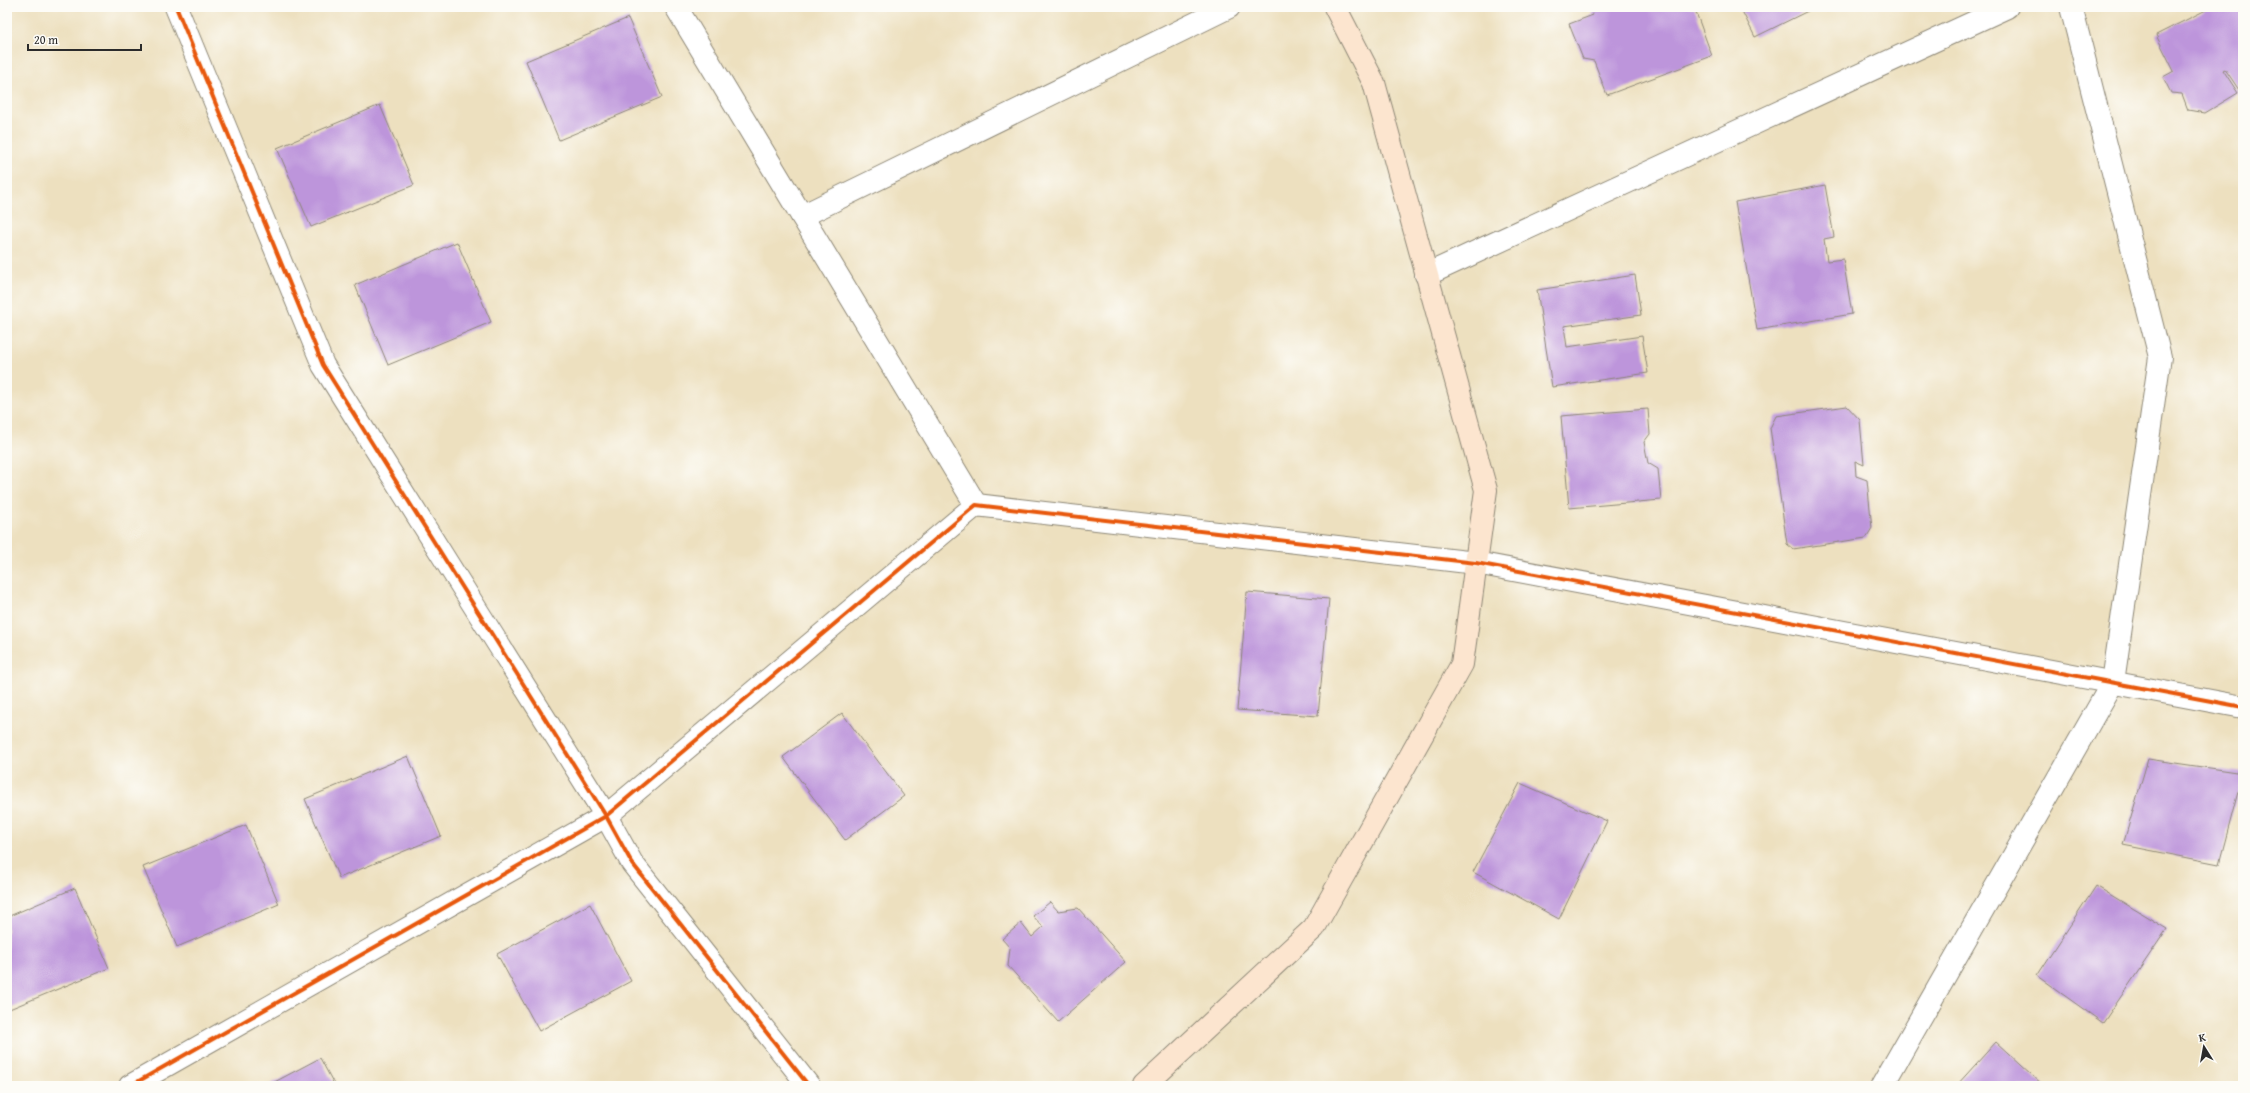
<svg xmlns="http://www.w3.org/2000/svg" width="2250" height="1093" font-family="'Gentium Book Plus',serif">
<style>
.building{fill:#bd95db}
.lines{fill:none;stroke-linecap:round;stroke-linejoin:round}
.street-casing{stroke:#8c8675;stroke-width:24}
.secondary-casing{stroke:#8c8675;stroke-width:24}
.street{stroke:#fff;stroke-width:22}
.secondary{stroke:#fce5cf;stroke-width:22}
.cycleway-casing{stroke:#fdfcf7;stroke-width:6}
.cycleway{stroke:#e8590c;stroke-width:4}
</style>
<rect width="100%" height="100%" fill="#fdfcf7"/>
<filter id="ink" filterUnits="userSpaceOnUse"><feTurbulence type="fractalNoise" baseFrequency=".025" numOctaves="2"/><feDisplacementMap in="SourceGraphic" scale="8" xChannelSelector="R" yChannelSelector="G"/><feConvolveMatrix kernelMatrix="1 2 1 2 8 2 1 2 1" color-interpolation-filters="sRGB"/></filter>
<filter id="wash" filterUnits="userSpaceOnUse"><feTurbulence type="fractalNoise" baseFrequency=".012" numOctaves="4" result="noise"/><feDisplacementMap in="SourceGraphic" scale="16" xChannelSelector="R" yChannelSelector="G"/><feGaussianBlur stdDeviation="0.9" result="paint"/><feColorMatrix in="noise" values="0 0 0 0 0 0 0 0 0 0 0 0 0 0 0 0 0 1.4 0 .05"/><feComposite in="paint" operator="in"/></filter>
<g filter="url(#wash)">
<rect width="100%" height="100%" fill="#ede0bf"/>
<g id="blocks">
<g class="building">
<path d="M 1590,7 L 1694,7 L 1712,56 L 1607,95 L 1594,61 L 1583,59 L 1569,24 L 1593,15 Z"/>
<path d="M 1740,7 L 1816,7 L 1755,37 Z"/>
<path d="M 2212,7 L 2243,7 L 2243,96 L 2225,69 L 2223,70 L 2238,93 L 2205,113 L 2188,110 L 2182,94 L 2171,93 L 2163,77 L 2174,71 L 2156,35 Z"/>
<path d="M 628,18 L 662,97 L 559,140 L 526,61 Z"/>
<path d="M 380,105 L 414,185 L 311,227 L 277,148 Z"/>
<path d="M 1825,185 L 1834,237 L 1824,239 L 1827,261 L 1843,259 L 1852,314 L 1757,330 L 1735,202 Z"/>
<path d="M 457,242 L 491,322 L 388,365 L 355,285 Z"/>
<path d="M 1635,275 L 1641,315 L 1564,326 L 1567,347 L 1642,336 L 1648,373 L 1552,387 L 1537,290 Z"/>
<path d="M 1847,406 L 1860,420 L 1864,465 L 1855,461 L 1856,476 L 1867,480 L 1872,528 L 1866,538 L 1793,549 L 1787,544 L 1770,428 L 1776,416 Z"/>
<path d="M 1648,409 L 1650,434 L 1644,442 L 1648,463 L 1658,469 L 1661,500 L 1569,508 L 1561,416 Z"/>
<path d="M 1247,592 L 1329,599 L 1318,716 L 1237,710 Z"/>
<path d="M 842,713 L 904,796 L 845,840 L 783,757 Z"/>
<path d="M 408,756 L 441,836 L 339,878 L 305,799 Z"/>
<path d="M 2148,759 L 2243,773 L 2219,864 L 2123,845 Z"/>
<path d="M 1520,783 L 1607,821 L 1559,919 L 1473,872 Z"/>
<path d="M 246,825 L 279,904 L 177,947 L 143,867 Z"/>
<path d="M 2096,886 L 2167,929 L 2103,1023 L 2037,976 Z"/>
<path d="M 75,888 L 109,968 L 7,1010 L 7,917 Z"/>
<path d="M 1050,902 L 1058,911 L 1078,908 L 1126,962 L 1058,1022 L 1008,966 L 1010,948 L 1002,939 L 1021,923 L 1032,937 L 1043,927 L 1033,916 Z"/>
<path d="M 590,904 L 631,981 L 539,1031 L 497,954 Z"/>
<path d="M 1996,1042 L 2044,1086 L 1956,1086 Z"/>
<path d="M 320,1058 L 335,1086 L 267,1086 Z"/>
</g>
</g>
</g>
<g filter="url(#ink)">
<use href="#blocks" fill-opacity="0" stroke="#8c8675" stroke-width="1"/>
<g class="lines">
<defs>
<g id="street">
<path d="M 676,7 L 976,505"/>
<path d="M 802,216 L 1229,7"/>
<path d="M 1426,275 L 2007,7"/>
<path d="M 130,1086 L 606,816 L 323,365 L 176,7"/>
<path d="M 809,1086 L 632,863 L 606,816 L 976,505 L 1476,563 L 2243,707"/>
<path d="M 1882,1086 L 2113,682 L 2160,357 L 2071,7"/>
</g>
<path id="secondary" d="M 1144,1086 L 1314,928 L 1462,664 L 1486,490 L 1374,83 L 1335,7"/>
</defs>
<use href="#street" class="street-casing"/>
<use href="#secondary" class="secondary-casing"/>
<use href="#street" class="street"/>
<use href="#secondary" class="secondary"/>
<defs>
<g id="cycleway">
<path d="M 130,1086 L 606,816 L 323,365 L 176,7"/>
<path d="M 809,1086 L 632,863 L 606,816 L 976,505 L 1476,563 L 2243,707"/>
</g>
</defs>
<use href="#cycleway" class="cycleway-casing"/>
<use href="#cycleway" class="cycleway"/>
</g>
</g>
<rect width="2250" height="1093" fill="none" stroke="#fdfcf7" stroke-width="24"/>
<g transform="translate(2204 1047) rotate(349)" stroke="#fdfcf7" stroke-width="3" paint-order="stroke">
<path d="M0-3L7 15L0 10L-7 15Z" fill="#2b2b2b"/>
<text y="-6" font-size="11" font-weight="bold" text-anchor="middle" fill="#2b2b2b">K</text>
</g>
<path d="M28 44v6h113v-6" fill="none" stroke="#2b2b2b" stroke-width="2"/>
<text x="34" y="44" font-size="12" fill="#2b2b2b" stroke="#fdfcf7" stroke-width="3" paint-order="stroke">20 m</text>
</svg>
